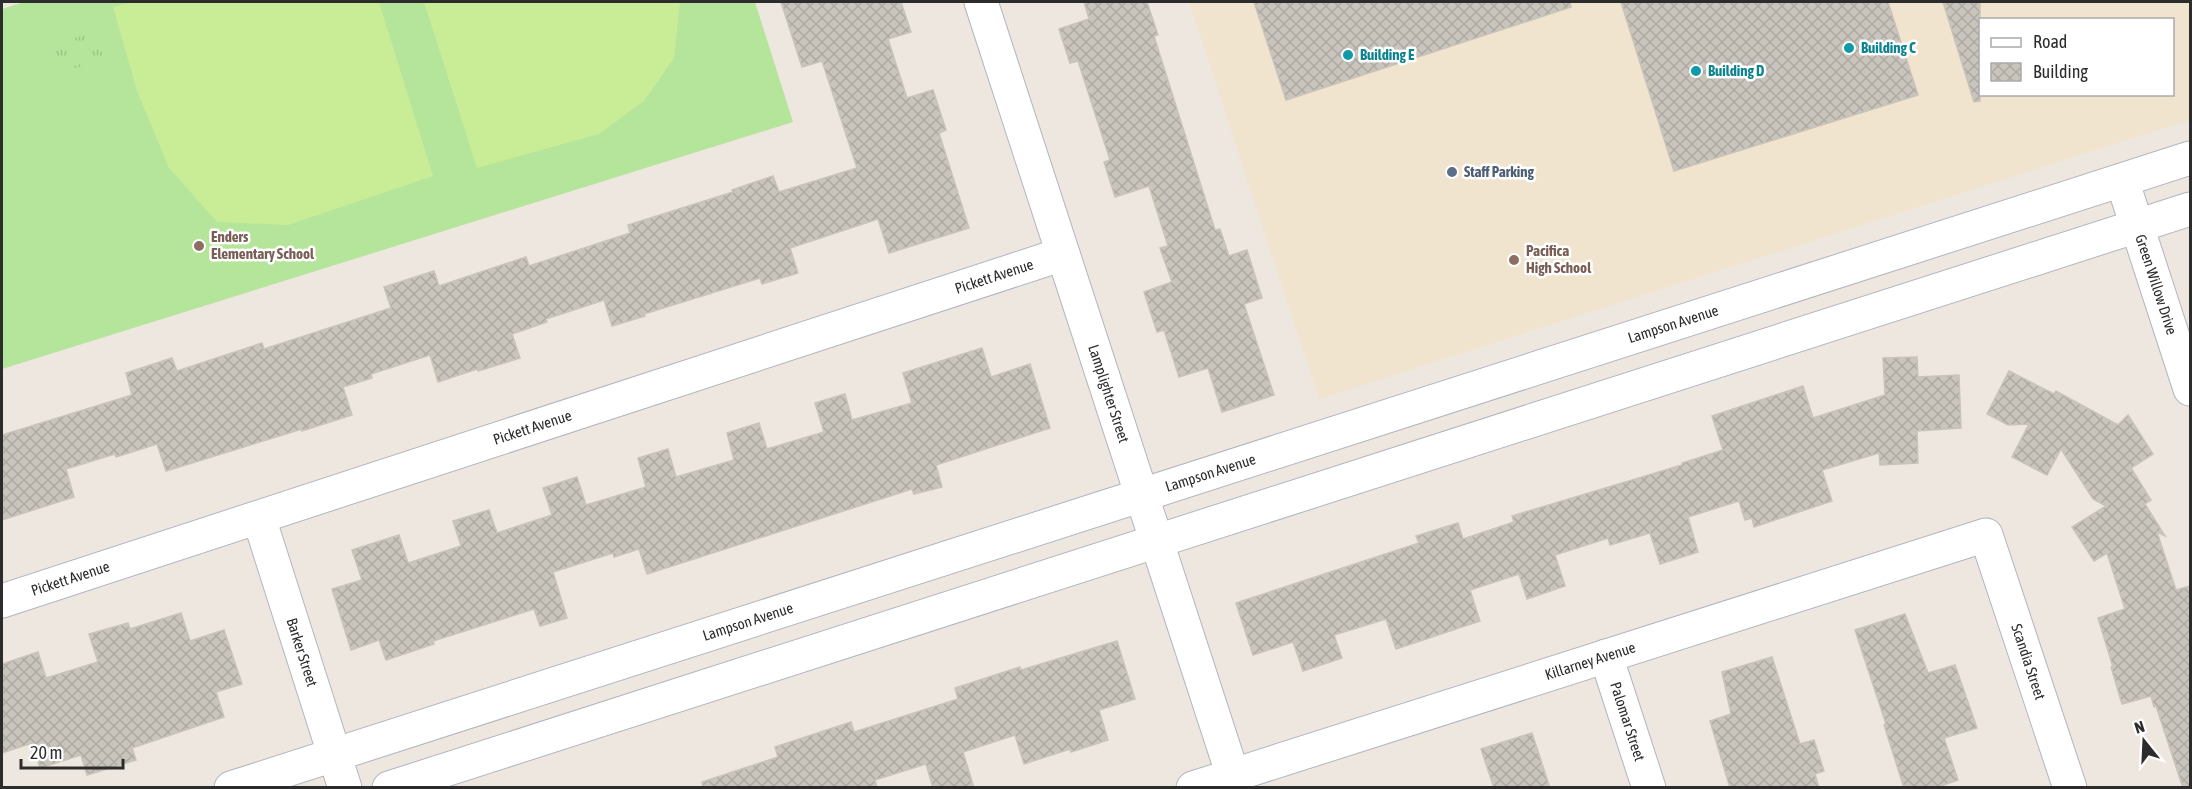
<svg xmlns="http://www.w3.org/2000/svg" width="2192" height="789" font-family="'Asap Condensed',sans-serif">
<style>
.education{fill:#f0e4ce;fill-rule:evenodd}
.grass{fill:#b5e59b}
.park{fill:url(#park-tufts)}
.pitch{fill:#c9ec96}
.building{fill:url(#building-cross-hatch);stroke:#cac3b8;stroke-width:1.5}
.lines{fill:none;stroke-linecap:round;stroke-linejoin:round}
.street-casing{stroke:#b2b5c0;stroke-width:35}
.secondary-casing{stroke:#b2b5c0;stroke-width:35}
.street{stroke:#fff;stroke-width:33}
.secondary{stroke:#fff;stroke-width:33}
.culture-dot{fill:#0f9aa8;stroke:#fff;stroke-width:2}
.service-dot{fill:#5c6f8a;stroke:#fff;stroke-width:2}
.education-dot{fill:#8d6e63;stroke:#fff;stroke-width:2}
.labels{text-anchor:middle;stroke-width:5;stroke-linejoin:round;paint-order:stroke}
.culture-label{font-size:15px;font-weight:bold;fill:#0d838f;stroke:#fff;text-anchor:start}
.service-label{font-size:15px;font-weight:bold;fill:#4e5e75;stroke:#fff;text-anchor:start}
.education-label{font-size:15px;font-weight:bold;fill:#785e54;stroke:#fff;text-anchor:start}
.street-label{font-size:15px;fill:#2c2c2c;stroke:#fff}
</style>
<defs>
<pattern id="park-tufts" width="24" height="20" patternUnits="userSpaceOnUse" patternTransform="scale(1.5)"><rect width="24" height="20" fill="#b5e59b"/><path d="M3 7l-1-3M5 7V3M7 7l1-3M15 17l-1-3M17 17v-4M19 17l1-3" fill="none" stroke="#9cc586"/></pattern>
<pattern id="building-cross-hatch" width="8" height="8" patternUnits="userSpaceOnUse" patternTransform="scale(1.5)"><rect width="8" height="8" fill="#c9c5bd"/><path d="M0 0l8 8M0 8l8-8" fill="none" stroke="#ada9a3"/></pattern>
</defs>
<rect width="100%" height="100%" fill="#eee7df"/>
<path class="education" d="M 1189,2 L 2190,2 L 2190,120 L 1319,399 ZM 1980,20 L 2172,20 L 2172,94 L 1980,94 Z"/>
<path class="grass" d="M 24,2 L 755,2 L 793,122 L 2,369 L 2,9 Z"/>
<path class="park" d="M 96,32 L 104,60 L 61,72 L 53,44 Z"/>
<g class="pitch">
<path d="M 132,2 L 379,2 L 433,176 L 288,225 L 217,222 L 169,168 L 137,91 L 113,7 Z"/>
<path d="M 424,2 L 680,2 L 674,58 L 644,101 L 599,134 L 477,168 Z"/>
</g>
<g class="building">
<path d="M 781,2 L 901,2 L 911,32 L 888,39 L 907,98 L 933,90 L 946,130 L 939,133 L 969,228 L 889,253 L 878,219 L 790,248 L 798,273 L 762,284 L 760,278 L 644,314 L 645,316 L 612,326 L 604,300 L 546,319 L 547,322 L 512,334 L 520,358 L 478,371 L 477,369 L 438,382 L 430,355 L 371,374 L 372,378 L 343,387 L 352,415 L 302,431 L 302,429 L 166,471 L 157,444 L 116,457 L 115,454 L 66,469 L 74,497 L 2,520 L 2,435 L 132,395 L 126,373 L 172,358 L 177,371 L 262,343 L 264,349 L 391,308 L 384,287 L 434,271 L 439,286 L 526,257 L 529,266 L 630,233 L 628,225 L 733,192 L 732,190 L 773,176 L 779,192 L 857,168 L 822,61 L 802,67 Z"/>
<path d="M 1084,2 L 1147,2 L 1158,35 L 1154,36 L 1215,230 L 1220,229 L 1229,256 L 1247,250 L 1262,298 L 1244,304 L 1274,395 L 1222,412 L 1208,368 L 1179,377 L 1164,330 L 1157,332 L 1144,292 L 1172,282 L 1160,248 L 1168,246 L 1149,186 L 1115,197 L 1104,162 L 1110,160 L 1078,61 L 1070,63 L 1059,29 L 1089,19 Z"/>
<path d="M 1254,2 L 1570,2 L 1571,7 L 1286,100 Z"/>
<path d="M 1621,2 L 1888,2 L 1918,95 L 1674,171 Z"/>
<path d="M 1943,2 L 1980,2 L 1980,101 L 1974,102 Z"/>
<path d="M 982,348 L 991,377 L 1030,364 L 1050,428 L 936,465 L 942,487 L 914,494 L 912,489 L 647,574 L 639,549 L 614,557 L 613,553 L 553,572 L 567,618 L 540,626 L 534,609 L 433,641 L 434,644 L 386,660 L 379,640 L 351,650 L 332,589 L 362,580 L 352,550 L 399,535 L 408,563 L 461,546 L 453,521 L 489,510 L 497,533 L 552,515 L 543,488 L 577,477 L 586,505 L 646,487 L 638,458 L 668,449 L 676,477 L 734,460 L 727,433 L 759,423 L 767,449 L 824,432 L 815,403 L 845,394 L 852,420 L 912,403 L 903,373 Z"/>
<path d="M 1917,357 L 1918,377 L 1959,375 L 1961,428 L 1917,431 L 1918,463 L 1880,465 L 1879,453 L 1822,470 L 1832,501 L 1754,527 L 1752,518 L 1745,520 L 1739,501 L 1688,517 L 1698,552 L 1660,564 L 1650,533 L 1610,545 L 1608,538 L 1555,555 L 1565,586 L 1527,599 L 1519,574 L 1470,590 L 1480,621 L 1396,649 L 1386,619 L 1334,635 L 1342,658 L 1303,671 L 1293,642 L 1253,655 L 1236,603 L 1419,543 L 1416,536 L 1458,523 L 1463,539 L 1514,522 L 1512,516 L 1682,465 L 1682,463 L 1723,450 L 1712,416 L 1803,386 L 1813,418 L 1885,395 L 1883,358 Z"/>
<path d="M 2009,371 L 2054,394 L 2056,391 L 2118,425 L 2128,415 L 2153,454 L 2131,468 L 2151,500 L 2145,504 L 2165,536 L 2157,532 L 2176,590 L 2190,586 L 2190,788 L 2183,788 L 2156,706 L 2154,707 L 2151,696 L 2122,704 L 2111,667 L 2113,667 L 2098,618 L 2125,609 L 2107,553 L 2094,561 L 2072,527 L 2106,506 L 2093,499 L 2061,449 L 2047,475 L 2012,457 L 2029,424 L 2008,425 L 1987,414 Z"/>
<path d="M 181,613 L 190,641 L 224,630 L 242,684 L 216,692 L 224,717 L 132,748 L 136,760 L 87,775 L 81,755 L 40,768 L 32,743 L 2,753 L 2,664 L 38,652 L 46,678 L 98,662 L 89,634 L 128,623 L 130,629 Z"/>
<path d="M 1905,614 L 1928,673 L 1955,665 L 1977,728 L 1944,738 L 1958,780 L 1935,788 L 1904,788 L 1884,725 L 1886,724 L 1855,630 Z"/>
<path d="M 1117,641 L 1135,699 L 1099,710 L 1108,740 L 1071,752 L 1070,749 L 1024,764 L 1015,735 L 963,752 L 974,788 L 933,788 L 926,764 L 875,780 L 877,788 L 703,788 L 702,782 L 778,757 L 775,747 L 851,722 L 854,732 L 958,699 L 955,688 L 1020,667 L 1021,670 Z"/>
<path d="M 1772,657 L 1800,744 L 1814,740 L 1824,771 L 1815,774 L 1819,788 L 1730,788 L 1710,721 L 1731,714 L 1722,672 Z"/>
<path d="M 1532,733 L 1550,788 L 1494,788 L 1481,749 Z"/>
</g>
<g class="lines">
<defs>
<g id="street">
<path id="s1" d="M 981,2 L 1237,788"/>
<path id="s2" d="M 2122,180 L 2190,389"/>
<path id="s3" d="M 259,518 L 345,788"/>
<path id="s4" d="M 2,601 L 1063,254"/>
<path id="s5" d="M 1606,656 L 1649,788"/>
<path id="s6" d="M 1193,788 L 1986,535 L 2070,788"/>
</g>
<g id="secondary">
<path id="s7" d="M 231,788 L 2190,158"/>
<path d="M 389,788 L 2190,209"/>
</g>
</defs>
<use href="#street" class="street-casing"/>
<use href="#secondary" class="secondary-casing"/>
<use href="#street" class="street"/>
<use href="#secondary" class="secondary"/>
</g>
<g class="culture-dot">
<circle cx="1849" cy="48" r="6"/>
<circle cx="1348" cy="55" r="6"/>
<circle cx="1696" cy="71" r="6"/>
</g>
<circle class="service-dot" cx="1452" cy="172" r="6"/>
<g class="education-dot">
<circle cx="199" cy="246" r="6"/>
<circle cx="1514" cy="260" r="6"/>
</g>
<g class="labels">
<g class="culture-label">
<text x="1861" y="53">Building C</text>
<text x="1360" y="60">Building E</text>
<text x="1708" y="76">Building D</text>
</g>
<g class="service-label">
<text x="1464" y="177">Staff Parking</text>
</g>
<g class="education-label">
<text x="211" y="242">Enders<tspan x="211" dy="17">Elementary School</tspan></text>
<text x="1526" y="256">Pacifica<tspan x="1526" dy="17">High School</tspan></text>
</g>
<g class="street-label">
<text dy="5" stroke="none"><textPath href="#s4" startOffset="1044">Pickett Avenue</textPath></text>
<text dy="5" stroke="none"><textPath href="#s2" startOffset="110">Green Willow Drive</textPath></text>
<text dy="5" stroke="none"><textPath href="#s7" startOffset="1515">Lampson Avenue</textPath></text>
<text dy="5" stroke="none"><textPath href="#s1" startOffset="412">Lamplighter Street</textPath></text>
<text dy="5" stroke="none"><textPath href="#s4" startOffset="558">Pickett Avenue</textPath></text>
<text dy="5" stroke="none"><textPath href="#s7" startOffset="1029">Lampson Avenue</textPath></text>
<text dy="5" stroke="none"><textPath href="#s4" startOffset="72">Pickett Avenue</textPath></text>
<text dy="5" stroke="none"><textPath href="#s7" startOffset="543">Lampson Avenue</textPath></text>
<text dy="5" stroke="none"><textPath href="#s3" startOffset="141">Barker Street</textPath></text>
<text dy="5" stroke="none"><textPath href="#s6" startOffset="417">Killarney Avenue</textPath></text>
<text dy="5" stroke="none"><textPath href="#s6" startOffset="966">Scandia Street</textPath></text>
<text dy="5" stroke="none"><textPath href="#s5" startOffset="69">Palomar Street</textPath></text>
</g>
</g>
<rect width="2192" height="789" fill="none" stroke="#2c2c2c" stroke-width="6"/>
<rect x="1979" y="18" width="195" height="78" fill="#ffffff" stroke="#ababab" stroke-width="1.5"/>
<rect x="1991" y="38" width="30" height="9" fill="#ffffff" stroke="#ababab" stroke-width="1.5"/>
<text x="2033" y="48" font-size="18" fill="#2c2c2c">Road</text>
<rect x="1991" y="63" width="30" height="18" fill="url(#building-cross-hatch)" stroke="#ababab" stroke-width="1.5"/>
<text x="2033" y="78" font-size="18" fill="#2c2c2c">Building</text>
<g transform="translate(2144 741) rotate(342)" stroke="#ffffff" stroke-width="4.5" paint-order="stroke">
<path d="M0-4.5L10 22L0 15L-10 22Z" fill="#2c2c2c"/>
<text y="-9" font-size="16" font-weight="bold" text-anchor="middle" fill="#2c2c2c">N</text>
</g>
<path d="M21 759v9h102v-9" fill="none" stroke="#2c2c2c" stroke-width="3"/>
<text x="30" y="759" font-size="18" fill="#2c2c2c" stroke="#ffffff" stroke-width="4.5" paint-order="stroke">20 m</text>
</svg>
